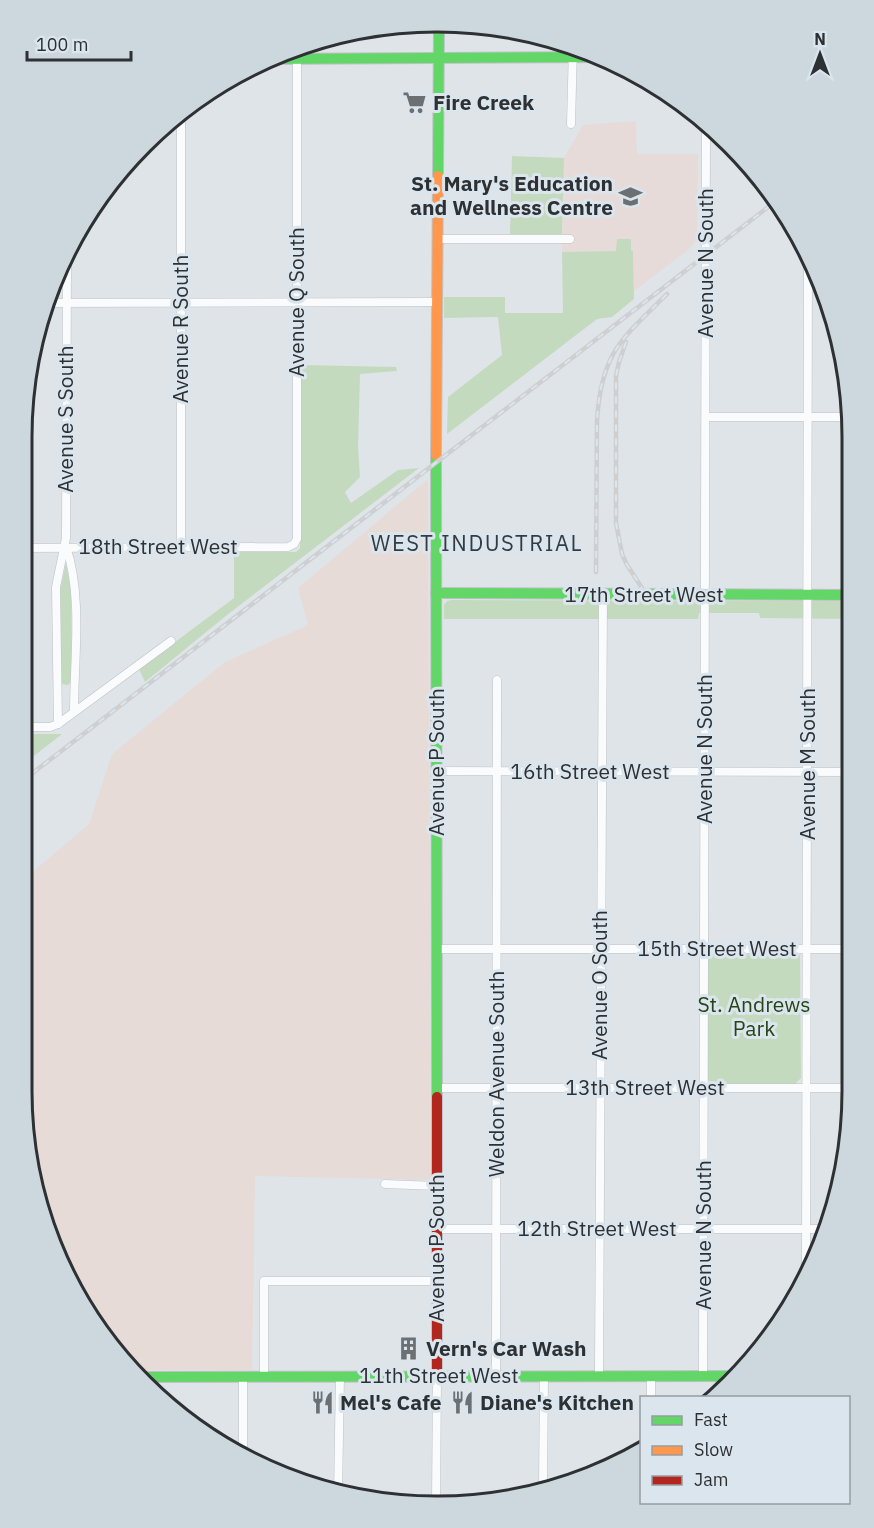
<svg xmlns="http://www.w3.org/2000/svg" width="874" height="1528" font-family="'IBM Plex Sans',sans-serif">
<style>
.industrial{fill:#e6dbd7}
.education{fill:#e6dbd8}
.green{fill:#c4dabf}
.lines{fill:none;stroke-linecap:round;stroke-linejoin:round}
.street-casing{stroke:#bfc2c6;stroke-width:9}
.fast-casing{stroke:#bfc2c6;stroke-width:12}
.slow-casing{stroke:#bfc2c6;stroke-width:12}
.jam-casing{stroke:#bfc2c6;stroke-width:12}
.street{stroke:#fafbfc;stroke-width:8}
.fast{stroke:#63d668;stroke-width:10}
.slow{stroke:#ff974d;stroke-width:10}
.jam{stroke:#b3261e;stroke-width:10}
.rail-casing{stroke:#cdcfd0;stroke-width:4.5}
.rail{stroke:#dbe5ed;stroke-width:2;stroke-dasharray:7;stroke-linecap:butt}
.labels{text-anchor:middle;stroke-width:6;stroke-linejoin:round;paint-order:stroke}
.poi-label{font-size:21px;font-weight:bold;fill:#2e3134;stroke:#dbe5ed;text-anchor:start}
.street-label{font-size:21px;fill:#2e3134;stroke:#dbe5ed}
.park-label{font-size:21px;fill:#264514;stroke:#dbe5ed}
.neighbourhood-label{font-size:22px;letter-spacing:1.5px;fill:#343c42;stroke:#dbe5ed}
.rim{fill:none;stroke:#2e3134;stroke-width:3}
</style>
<rect width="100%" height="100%" fill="#dfe4e9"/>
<path class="industrial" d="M 428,479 L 431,1180 L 255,1176 L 252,1370 L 135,1370 L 107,1344 L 43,1224 L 21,1091 L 21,882 L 89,824 L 112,754 L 225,662 L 308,625 L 298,588 Z"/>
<path class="education" d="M 636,121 L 637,154 L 698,154 L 697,240 L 688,250 L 634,291 L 633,251 L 562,252 L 564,158 L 583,125 Z"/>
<g class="green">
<path d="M 512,156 L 564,158 L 562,234 L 510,234 Z"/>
<path d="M 617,239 L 631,239 L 631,251 L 633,251 L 634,299 L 612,317 L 597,319 L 447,434 L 448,397 L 502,355 L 498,317 L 444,318 L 444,297 L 505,297 L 505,313 L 563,313 L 562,252 L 616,251 Z"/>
<path d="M 301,365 L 396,367 L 397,371 L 360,374 L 358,447 L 360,477 L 345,492 L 351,503 L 398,470 L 419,468 L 227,615 L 145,682 L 139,669 L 234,598 L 234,555 L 236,552 L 296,552 L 300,548 Z"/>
<path d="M 66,563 L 71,591 L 72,681 L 68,685 L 62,684 L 61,681 L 60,591 Z"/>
<path d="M 452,600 L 852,601 L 852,619 L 760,618 L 759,613 L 699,613 L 698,619 L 444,619 L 444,605 L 447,601 Z"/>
<path d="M 21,734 L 62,734 L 21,766 Z"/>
<path d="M 713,954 L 800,955 L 801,1078 L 795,1084 L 715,1084 L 709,1081 L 707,1075 L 708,960 L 710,956 Z"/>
</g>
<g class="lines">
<defs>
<g id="street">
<path d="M 571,124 L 573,46"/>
<path d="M 438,239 L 570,239"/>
<path d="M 43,303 L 436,302"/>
<path d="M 706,417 L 852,417"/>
<path d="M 66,547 C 83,595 74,660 74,711"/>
<path d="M 181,547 L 181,111"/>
<path d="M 22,548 L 288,547 L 294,544 L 297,539 L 297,59"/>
<path d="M 58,724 L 56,587 L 66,538 L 67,255"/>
<path d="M 21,727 L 50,727 L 58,724 L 171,641"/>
<path d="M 436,771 L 852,772"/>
<path d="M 437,949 L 852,949"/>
<path d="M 437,1088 L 852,1088"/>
<path d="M 385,1184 L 437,1186"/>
<path d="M 437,1229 L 829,1229"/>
<path d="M 806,1275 L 808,252"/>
<path d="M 496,1376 L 497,680"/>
<path d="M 599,1376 L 603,595"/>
<path d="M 651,1376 L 651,1398"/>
<path d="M 703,1376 L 706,123"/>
<path d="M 243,1377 L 243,1454"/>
<path d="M 264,1377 L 264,1281 L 437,1281"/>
<path d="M 543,1488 L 544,1376"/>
<path d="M 338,1494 L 340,1376"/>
<path d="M 436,1503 L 437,1376"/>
</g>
<g id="fast">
<path d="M 266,59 L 605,57"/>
<path d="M 438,176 L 439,21"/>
<path d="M 436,455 L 437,1097"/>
<path d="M 436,593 L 852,595"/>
<path d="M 142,1377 L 735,1376"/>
</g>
<path id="slow" d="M 436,455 L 438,176"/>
<path id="jam" d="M 437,1097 L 437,1376"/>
</defs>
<use href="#street" class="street-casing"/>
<use href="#fast" class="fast-casing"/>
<use href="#slow" class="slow-casing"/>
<use href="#jam" class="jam-casing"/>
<use href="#street" class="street"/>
<use href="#fast" class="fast"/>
<use href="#slow" class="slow"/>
<use href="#jam" class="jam"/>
<defs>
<g id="rail">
<path d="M 626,342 L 619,362 L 616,376 L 616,523 L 622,554 L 627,565 L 642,588"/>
<path d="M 596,572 L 597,421 C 601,352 622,339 667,294"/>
<path d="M 21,782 L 776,201"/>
</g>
</defs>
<use href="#rail" class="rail-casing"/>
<use href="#rail" class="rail"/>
</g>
<defs>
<symbol id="supermarket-bare" viewBox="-9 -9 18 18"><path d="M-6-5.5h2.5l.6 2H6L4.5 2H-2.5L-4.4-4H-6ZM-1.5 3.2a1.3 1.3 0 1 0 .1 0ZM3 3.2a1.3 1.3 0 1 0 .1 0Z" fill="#6c7073" stroke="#dbe5ed" stroke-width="2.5" paint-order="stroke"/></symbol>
<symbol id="school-bare" viewBox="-9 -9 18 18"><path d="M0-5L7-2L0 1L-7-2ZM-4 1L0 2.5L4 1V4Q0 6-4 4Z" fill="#6c7073" stroke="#dbe5ed" stroke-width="2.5" paint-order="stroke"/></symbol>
<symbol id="building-bare" viewBox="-9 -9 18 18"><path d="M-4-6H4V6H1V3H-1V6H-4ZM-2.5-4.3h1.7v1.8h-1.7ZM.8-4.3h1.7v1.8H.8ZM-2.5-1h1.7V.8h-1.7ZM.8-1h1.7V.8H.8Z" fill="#6c7073" stroke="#dbe5ed" stroke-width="2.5" paint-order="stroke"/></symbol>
<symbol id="restaurant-bare" viewBox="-9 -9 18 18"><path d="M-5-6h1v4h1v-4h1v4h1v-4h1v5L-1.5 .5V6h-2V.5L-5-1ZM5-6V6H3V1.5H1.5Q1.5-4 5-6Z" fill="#6c7073" stroke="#dbe5ed" stroke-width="2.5" paint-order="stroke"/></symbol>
</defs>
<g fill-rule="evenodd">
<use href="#supermarket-bare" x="398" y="86" width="33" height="33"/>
<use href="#school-bare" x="614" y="180" width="33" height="33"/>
<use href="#building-bare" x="392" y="1332" width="33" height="33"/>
<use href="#restaurant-bare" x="306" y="1386" width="33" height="33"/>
<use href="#restaurant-bare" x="446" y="1386" width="33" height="33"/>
</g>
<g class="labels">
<g class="poi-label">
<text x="433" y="110">Fire Creek</text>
<text x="613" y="191" text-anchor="end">St. Mary's Education<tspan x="613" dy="24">and Wellness Centre</tspan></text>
<text x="426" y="1356">Vern's Car Wash</text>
<text x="340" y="1410">Mel's Cafe</text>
<text x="480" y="1410">Diane's Kitchen</text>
</g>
<g class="street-label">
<text transform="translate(706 263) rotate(-90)" y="7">Avenue N South</text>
<text transform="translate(297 302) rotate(-90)" y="7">Avenue Q South</text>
<text transform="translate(181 329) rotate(-90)" y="7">Avenue R South</text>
<text transform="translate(66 419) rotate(-90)" y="7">Avenue S South</text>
<text x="158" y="554">18th Street West</text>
<text x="644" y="602">17th Street West</text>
<text transform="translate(705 749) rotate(-90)" y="7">Avenue N South</text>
<text transform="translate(437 762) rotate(-90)" y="7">Avenue P South</text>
<text transform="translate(808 764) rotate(-90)" y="7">Avenue M South</text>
<text x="590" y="779">16th Street West</text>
<text x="717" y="956">15th Street West</text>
<text transform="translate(600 985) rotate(-90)" y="7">Avenue O South</text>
<text transform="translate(497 1074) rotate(-90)" y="7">Weldon Avenue South</text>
<text x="645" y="1095">13th Street West</text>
<text x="597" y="1236">12th Street West</text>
<text transform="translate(704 1235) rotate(-90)" y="7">Avenue N South</text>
<text transform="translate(437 1248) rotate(-90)" y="7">Avenue P South</text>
<text x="439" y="1383">11th Street West</text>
</g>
<g class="park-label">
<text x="754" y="1012">St. Andrews<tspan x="754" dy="24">Park</tspan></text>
</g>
<g class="neighbourhood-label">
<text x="477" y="551">WEST INDUSTRIAL</text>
</g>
</g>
<path d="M0 0H874V1528H0ZM437 32H437A405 405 0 0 1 842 437V1091A405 405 0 0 1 437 1496H437A405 405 0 0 1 32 1091V437A405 405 0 0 1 437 32Z" fill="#cdd7de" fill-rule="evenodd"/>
<path class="rim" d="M437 32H437A405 405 0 0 1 842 437V1091A405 405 0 0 1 437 1496H437A405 405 0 0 1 32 1091V437A405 405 0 0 1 437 32Z"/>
<rect x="640" y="1396" width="210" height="108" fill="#dbe5ed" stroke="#969da3" stroke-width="1.5"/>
<rect x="652" y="1416" width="30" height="9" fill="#63d668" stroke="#969da3" stroke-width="1.5"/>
<text x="694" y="1426" font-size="18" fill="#2e3134">Fast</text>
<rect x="652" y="1446" width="30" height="9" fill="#ff974d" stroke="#969da3" stroke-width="1.5"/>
<text x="694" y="1456" font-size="18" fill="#2e3134">Slow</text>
<rect x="652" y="1476" width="30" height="9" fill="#b3261e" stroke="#969da3" stroke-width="1.5"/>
<text x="694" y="1486" font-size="18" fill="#2e3134">Jam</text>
<g transform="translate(820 54)" stroke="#dbe5ed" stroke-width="4.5" paint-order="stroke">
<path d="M0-4.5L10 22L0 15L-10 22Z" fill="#2e3134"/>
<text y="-9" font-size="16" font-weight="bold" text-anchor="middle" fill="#2e3134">N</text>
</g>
<path d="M27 51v9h104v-9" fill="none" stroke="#2e3134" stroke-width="3"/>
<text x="36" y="51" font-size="18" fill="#2e3134" stroke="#dbe5ed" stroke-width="4.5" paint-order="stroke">100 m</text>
</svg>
